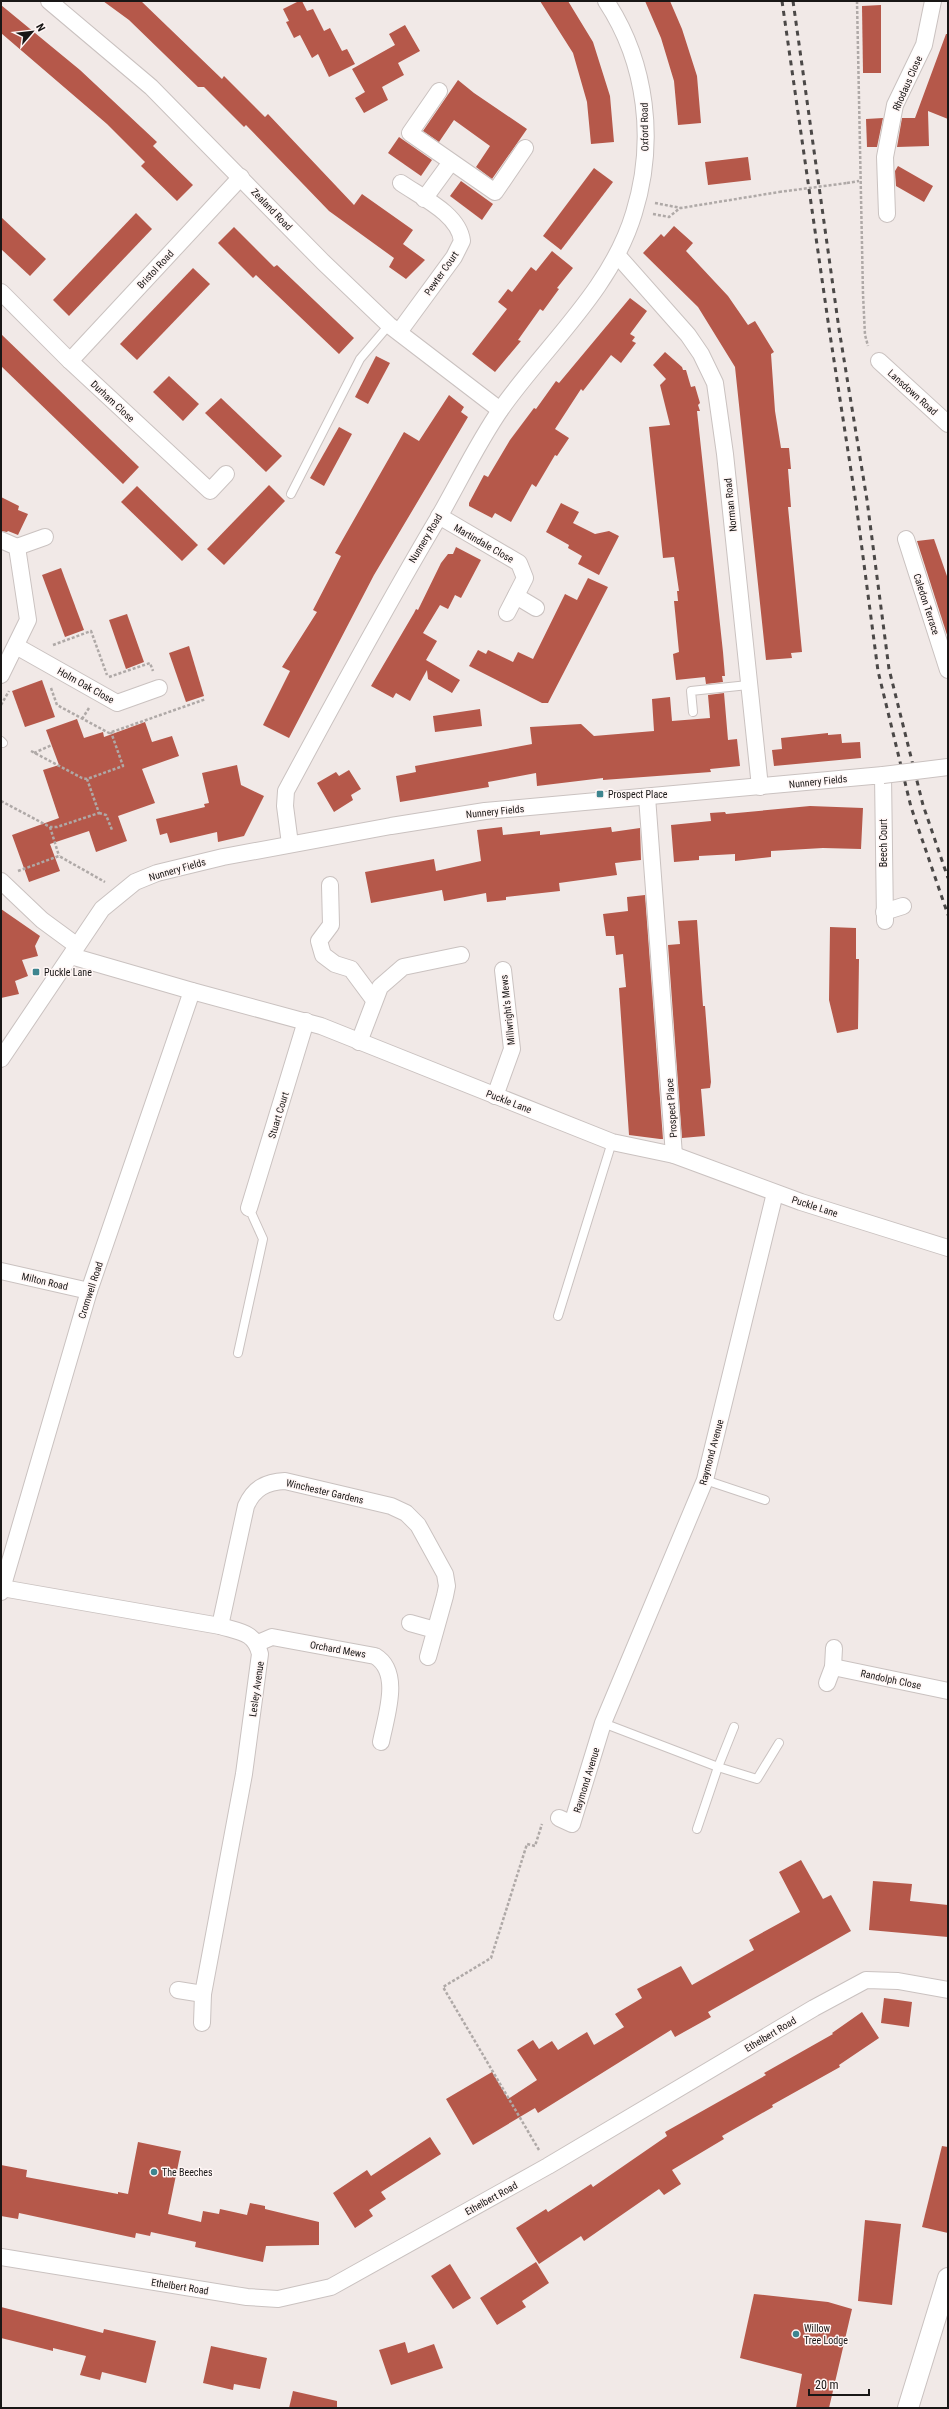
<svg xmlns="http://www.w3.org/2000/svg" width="949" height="2409" font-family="'Roboto Condensed',sans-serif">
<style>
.building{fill:#b5584a}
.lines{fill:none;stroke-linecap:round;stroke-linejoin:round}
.service-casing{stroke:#cac2c0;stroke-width:10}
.minor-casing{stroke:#cac2c0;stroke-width:18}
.tertiary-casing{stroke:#cac2c0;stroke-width:22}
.path{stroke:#afa9a7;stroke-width:2.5;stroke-dasharray:3 2;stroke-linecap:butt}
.service{stroke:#fff;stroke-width:8}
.minor{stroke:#fff;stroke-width:16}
.tertiary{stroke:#fff;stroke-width:20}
.rail{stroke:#4b4847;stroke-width:3;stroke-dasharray:5 5;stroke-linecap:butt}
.minor-bridge-casing{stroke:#cac2c0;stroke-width:18;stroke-linecap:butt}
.path-bridge{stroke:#afa9a7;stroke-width:2.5;stroke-dasharray:3 2;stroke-linecap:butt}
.minor-bridge{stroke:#fff;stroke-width:16}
.poi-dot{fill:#3e858f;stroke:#fff6f5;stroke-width:1.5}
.labels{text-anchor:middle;stroke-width:3;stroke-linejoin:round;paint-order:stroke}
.street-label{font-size:10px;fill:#191716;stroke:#fff6f5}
.poi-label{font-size:10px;fill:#191716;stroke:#fff6f5;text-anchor:start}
</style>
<rect width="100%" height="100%" fill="#f1e9e7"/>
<g class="building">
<path d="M 103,1 L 141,1 L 222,79 L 224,76 L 265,117 L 268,114 L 354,205 L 362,194 L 413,230 L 403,244 L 425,260 L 406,279 L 389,267 L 394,258 L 329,211 L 246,125 L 244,127 L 204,87 L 198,87 L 129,20 Z"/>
<path d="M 299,1 L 302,1 L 307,11 L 313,9 L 324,31 L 330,28 L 342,51 L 347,49 L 355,64 L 329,77 L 318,54 L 312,58 L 300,35 L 294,38 L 286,22 L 289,21 L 283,9 Z"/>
<path d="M 540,1 L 568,1 L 593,42 L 610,96 L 614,142 L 591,144 L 587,102 L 573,53 Z"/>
<path d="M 645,1 L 670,1 L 682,29 L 697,76 L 701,123 L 678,125 L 674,81 L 661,38 Z"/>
<path d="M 1,5 L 80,70 L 157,142 L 153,146 L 193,185 L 177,201 L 141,166 L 145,162 L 107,124 L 1,33 Z"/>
<path d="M 881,5 L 881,73 L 863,73 L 862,6 Z"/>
<path d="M 405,25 L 420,51 L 398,63 L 404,75 L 382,87 L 388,100 L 364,113 L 355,98 L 365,92 L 352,69 L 395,45 L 389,34 Z"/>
<path d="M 946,34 L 948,34 L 948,119 L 928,111 L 929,146 L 897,147 L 902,118 L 915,118 Z"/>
<path d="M 458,80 L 474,93 L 527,129 L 492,179 L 476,167 L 490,146 L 454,120 L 439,142 L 423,131 Z"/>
<path d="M 883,118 L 877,147 L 867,147 L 866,119 Z"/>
<path d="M 399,137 L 432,160 L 421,176 L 388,153 Z"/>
<path d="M 748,157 L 751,180 L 708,185 L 705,162 Z"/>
<path d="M 898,166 L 933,186 L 924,202 L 896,186 L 895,171 Z"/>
<path d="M 594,168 L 613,182 L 561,250 L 543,236 Z"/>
<path d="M 461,181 L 493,204 L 482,220 L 450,196 Z"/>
<path d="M 136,213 L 152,229 L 69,316 L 53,300 Z"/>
<path d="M 1,217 L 46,259 L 30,276 L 1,249 Z"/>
<path d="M 674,226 L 693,243 L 686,251 L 728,296 L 748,325 L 755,321 L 774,352 L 771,354 L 775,411 L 781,448 L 789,448 L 791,469 L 788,469 L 791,507 L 788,507 L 802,652 L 791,653 L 792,658 L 766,660 L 735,367 L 698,307 L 643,253 L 661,234 L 664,237 Z"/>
<path d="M 234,227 L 274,267 L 277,265 L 354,338 L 339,354 L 256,275 L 253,278 L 218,243 Z"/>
<path d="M 552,251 L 573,268 L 557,288 L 559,289 L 543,311 L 540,309 L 518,340 L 521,341 L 495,372 L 472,354 L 507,309 L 498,302 L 508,289 L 512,292 L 531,267 L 536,271 Z"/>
<path d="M 193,268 L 210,284 L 137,360 L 120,344 Z"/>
<path d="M 630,298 L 647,311 L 630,334 L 635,337 L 632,341 L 636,343 L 621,363 L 611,355 L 583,391 L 581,389 L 555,429 L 569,438 L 557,456 L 555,455 L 536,487 L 532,484 L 511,522 L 495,513 L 492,518 L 469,506 L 469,503 L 484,475 L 488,477 L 510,440 L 534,408 L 536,409 L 556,381 L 559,383 Z"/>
<path d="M 1,334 L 139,467 L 123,484 L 1,366 Z"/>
<path d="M 665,352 L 682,367 L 683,370 L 686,370 L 691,387 L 695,386 L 700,403 L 698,405 L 700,411 L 697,411 L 723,652 L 725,676 L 722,676 L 723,682 L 706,684 L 705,677 L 676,680 L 673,654 L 679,652 L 674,601 L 678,601 L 677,591 L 679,591 L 674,557 L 663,558 L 649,427 L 670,425 L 660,385 L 666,379 L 653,365 Z"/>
<path d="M 376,356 L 390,363 L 368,404 L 355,397 Z"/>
<path d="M 169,376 L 199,404 L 183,421 L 153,392 Z"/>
<path d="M 449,395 L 464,407 L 461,412 L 468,417 L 374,575 L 289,738 L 263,725 L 290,671 L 282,667 L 317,612 L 313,610 L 341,556 L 335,553 L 404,432 L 419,441 Z"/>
<path d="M 221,398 L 282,456 L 266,472 L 205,413 Z"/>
<path d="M 339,427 L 352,434 L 324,486 L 310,478 Z"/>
<path d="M 269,485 L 285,501 L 224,565 L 207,549 Z"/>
<path d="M 137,486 L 198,545 L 182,561 L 121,502 Z"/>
<path d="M 1,497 L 19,506 L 18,510 L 28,514 L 18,535 L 8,531 L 7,532 L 1,531 Z"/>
<path d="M 561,503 L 579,512 L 573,523 L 595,534 L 609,531 L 619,536 L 599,575 L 578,564 L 582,556 L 568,548 L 569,545 L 546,532 Z"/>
<path d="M 934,539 L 948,579 L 948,638 L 917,541 Z"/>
<path d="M 456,547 L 481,560 L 461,598 L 455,595 L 448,609 L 440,605 L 423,633 L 437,641 L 426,660 L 460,680 L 452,693 L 428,679 L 427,670 L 410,701 L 396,693 L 393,698 L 371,686 L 414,613 L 416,609 L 418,610 L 441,563 L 448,554 L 453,554 Z"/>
<path d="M 61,568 L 84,630 L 65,637 L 42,575 Z"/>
<path d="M 588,578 L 608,587 L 548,703 L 542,703 L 469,666 L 478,650 L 486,654 L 488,650 L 513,662 L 518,652 L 533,659 L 565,594 L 577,600 Z"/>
<path d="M 127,614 L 144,662 L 126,669 L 109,620 Z"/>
<path d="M 189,646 L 204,696 L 186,702 L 169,653 Z"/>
<path d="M 42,680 L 55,717 L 25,727 L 12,691 Z"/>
<path d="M 724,693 L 728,740 L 737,739 L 740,766 L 710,769 L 711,772 L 603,780 L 603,778 L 537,786 L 536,773 L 488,782 L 489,787 L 400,802 L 396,776 L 416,772 L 415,766 L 532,744 L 530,727 L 581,724 L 594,736 L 654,731 L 652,699 L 670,697 L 672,721 L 710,718 L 708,695 Z"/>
<path d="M 480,709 L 482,726 L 435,732 L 433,716 Z"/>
<path d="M 77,719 L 84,738 L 103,732 L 104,737 L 145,722 L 152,742 L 172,736 L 179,756 L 142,769 L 155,803 L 118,816 L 127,841 L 96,852 L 89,831 L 50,844 L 60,871 L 29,882 L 12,835 L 59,818 L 43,770 L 59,765 L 46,730 Z"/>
<path d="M 828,733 L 828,735 L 841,734 L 842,743 L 860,742 L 861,758 L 774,766 L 772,750 L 782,749 L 781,738 Z"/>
<path d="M 237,765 L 241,785 L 264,796 L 244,836 L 218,842 L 217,832 L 170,843 L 167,833 L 160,835 L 156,819 L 205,807 L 204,804 L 209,803 L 202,773 Z"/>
<path d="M 349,770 L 361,789 L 351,795 L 353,800 L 334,812 L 317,783 L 336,772 L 339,776 Z"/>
<path d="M 810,806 L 863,808 L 861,849 L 823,848 L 771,851 L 771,857 L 735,861 L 735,854 L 699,856 L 699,860 L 674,862 L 671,825 L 711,821 L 710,813 L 725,812 L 726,814 Z"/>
<path d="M 502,827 L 503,835 L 540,831 L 540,835 L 611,827 L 612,832 L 640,828 L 641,860 L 615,863 L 617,875 L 559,883 L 560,891 L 506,897 L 506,900 L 487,902 L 486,893 L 444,901 L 442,890 L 371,903 L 365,872 L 434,859 L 436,871 L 481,861 L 477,830 Z"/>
<path d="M 645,895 L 663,1139 L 660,1139 L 629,1135 L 619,988 L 626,987 L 623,954 L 616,955 L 614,936 L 606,936 L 603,914 L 628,911 L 627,897 Z"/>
<path d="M 1,909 L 40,936 L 35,946 L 38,956 L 22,960 L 28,976 L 15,981 L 19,994 L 1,998 Z"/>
<path d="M 697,920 L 703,1006 L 705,1006 L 711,1082 L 710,1088 L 701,1089 L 705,1136 L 682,1138 L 668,945 L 680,944 L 678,921 Z"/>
<path d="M 830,927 L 856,928 L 856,959 L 859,959 L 858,1029 L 837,1033 L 829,1000 Z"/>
<path d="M 801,1860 L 823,1899 L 831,1895 L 851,1931 L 708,2012 L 711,2017 L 675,2037 L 671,2030 L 538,2113 L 535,2108 L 473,2145 L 446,2099 L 492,2072 L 508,2099 L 537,2080 L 517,2050 L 533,2040 L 539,2049 L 552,2041 L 558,2050 L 587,2032 L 594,2045 L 624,2027 L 615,2014 L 642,1998 L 637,1989 L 681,1966 L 692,1985 L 754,1950 L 749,1940 L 800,1912 L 779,1872 Z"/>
<path d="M 873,1881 L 912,1884 L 910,1901 L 948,1905 L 948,1937 L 869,1930 Z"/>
<path d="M 884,1998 L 912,2002 L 909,2027 L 881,2023 Z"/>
<path d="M 862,2012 L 879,2038 L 839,2065 L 840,2067 L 772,2105 L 773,2107 L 722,2136 L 724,2139 L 672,2170 L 681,2184 L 664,2195 L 659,2189 L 584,2241 L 581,2236 L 539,2264 L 516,2228 L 546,2209 L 548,2212 L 591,2184 L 593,2187 L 667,2136 L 665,2132 L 766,2075 L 764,2073 L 833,2034 L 832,2033 Z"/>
<path d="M 430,2137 L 441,2154 L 381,2192 L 386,2199 L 369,2210 L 373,2216 L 355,2228 L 333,2193 L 367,2170 L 371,2176 Z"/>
<path d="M 138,2142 L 181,2151 L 168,2214 L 201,2222 L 203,2211 L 219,2214 L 220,2209 L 247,2215 L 250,2203 L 265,2206 L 265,2209 L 319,2222 L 319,2245 L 266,2246 L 263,2262 L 195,2247 L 196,2242 L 151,2232 L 150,2236 L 136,2233 L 135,2238 L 19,2213 L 18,2219 L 1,2216 L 1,2165 L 27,2170 L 26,2177 L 118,2194 L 118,2192 L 128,2194 Z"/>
<path d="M 942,2146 L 948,2147 L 948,2233 L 922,2227 Z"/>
<path d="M 865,2220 L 901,2224 L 892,2305 L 858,2301 Z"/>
<path d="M 536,2262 L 549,2283 L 522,2301 L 526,2307 L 497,2325 L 480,2298 Z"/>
<path d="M 450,2264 L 471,2298 L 453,2309 L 431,2276 Z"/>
<path d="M 754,2294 L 828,2302 L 852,2309 L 829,2408 L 796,2408 L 802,2374 L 740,2358 Z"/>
<path d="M 1,2307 L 103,2333 L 104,2329 L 156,2341 L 146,2383 L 102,2372 L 100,2380 L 80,2375 L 86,2356 L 53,2348 L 53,2351 L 1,2338 Z"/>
<path d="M 405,2342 L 408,2353 L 434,2344 L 443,2368 L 391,2385 L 379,2350 Z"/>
<path d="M 211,2346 L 267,2358 L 260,2389 L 234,2384 L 233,2390 L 203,2383 Z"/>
<path d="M 293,2391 L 337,2401 L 337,2408 L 289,2408 Z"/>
</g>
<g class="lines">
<defs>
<g id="service">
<path d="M 291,494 L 360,359 L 389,325"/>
<path d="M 693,712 L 691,691 L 748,685"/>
<path d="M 1,741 L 3,743"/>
<path d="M 558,1316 L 612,1142"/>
<path d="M 238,1353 L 263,1239 L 249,1208"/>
<path d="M 705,1480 L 765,1500"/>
<path d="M 603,1723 L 718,1767 L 757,1779 L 779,1743"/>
<path d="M 697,1829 L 718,1767 L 734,1727"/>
</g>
<g id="minor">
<path d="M 49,1 L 151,87 L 323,262 L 389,325 L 500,410"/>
<path d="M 439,91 L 410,133 L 495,192 L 525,148"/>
<path d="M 424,199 L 451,162"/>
<path d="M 887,214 L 885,157 L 895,105 L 924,45 L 933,1"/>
<path d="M 618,256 L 688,335 L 701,354 L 715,383 L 725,454 L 760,787"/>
<path d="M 1,292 L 70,361 L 210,491 L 226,474"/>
<path d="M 399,332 L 454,257 L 462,241 C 459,214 421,197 401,183"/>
<path d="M 70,361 L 241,177"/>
<path d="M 879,361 L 948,424"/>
<path d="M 439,516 L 519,563 L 525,578 L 507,613"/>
<path d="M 906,539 L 948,670"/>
<path d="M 1,540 L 17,547 L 28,620 L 1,675"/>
<path d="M 17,547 L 45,537"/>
<path d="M 516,596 L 536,608"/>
<path d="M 16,646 L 117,703 L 159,688"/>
<path d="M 647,797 L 674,1155"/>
<path d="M 290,844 L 285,806 L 286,791 C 336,698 386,606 440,515 C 460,480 478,442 501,409 C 546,345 611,290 634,213 C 656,142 647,63 606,1"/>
<path d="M 1,881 L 42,920 L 76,945"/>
<path d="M 330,885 L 331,925 L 319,941 L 323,955 L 335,964 L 351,969 L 374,1000"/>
<path d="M 884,912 L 903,906"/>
<path d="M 71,956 L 192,991 L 321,1026 L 612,1142 L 674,1155 L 801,1202 L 948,1248"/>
<path d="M 359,1042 L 380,987 L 403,967 L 461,955"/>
<path d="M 1,1059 L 102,909 L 135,882 L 157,873 L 223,857 L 391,826 L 485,811 L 883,775 L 885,921"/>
<path d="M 495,1096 L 512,1049 L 503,970"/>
<path d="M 249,1208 L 306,1021"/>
<path d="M 1,1271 L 89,1291"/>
<path d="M 2,1588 L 220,1626 C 240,1632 255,1632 260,1654 L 244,1774 L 203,1994 L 202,2023"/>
<path d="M 1,1592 L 89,1291 L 192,991"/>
<path d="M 410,1623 L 435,1630"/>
<path d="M 220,1626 L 246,1506 C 254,1488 266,1482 285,1481 L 391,1506 L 406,1513 L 418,1525 L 445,1574 L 447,1586 L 445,1596 L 428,1657"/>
<path d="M 258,1643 L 272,1637 L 375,1656 C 402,1672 386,1716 381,1742"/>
<path d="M 833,1667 L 948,1691"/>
<path d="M 827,1683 L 833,1667 L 834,1648"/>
<path d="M 559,1818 L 572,1824 L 603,1723 L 705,1480 L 775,1193"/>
<path d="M 178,1990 L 203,1994"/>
<path d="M 1,2257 L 247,2297 L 278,2299 L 331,2287 L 548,2166 L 814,2008 L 866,1980 L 898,1981 L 948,1990"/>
</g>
<path id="tertiary" d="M 908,2408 L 948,2278"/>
</defs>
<use href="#service" class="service-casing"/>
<use href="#minor" class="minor-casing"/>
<use href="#tertiary" class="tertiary-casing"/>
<g class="path">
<path d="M 857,1 L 863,294 L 865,335 L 868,346"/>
<path d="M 847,183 L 859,181"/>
<path d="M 655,203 L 681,208 L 779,192"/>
<path d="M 653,214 L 669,217 L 680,208"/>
<path d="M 53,645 L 91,631 L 107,675"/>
<path d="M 109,677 L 150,663 L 153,671"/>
<path d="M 51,688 L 57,705 L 109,733 L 206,699"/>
<path d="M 1,705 L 9,691"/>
<path d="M 82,719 L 89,708"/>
<path d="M 31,751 L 82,778 L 87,779 L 123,766 L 111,732"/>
<path d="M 34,753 L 52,745"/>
<path d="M 1,801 L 50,827 L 57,827 L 99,813 L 87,779"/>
<path d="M 99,813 L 106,815 L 112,830"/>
<path d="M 50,827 L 59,856"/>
<path d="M 18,871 L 59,856 L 105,882"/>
<path d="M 539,2150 L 443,1987 L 491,1958 L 527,1844 L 535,1846 L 542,1824"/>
</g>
<use href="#service" class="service"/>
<use href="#minor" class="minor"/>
<use href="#tertiary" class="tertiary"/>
<g class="rail">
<path d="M 782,1 L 829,328 L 856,503 L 878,671 L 911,807 L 948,915"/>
<path d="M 793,1 L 839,329 L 867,500 L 889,669 L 923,805 L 948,878"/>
</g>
<defs>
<path id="minor-bridge" d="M 883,775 L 948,767"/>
</defs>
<use href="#minor-bridge" class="minor-bridge-casing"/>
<path class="path-bridge" d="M 779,192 L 847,183"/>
<use href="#minor-bridge" class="minor-bridge"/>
</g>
<g class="poi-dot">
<rect x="596" y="790" width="8" height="8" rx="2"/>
<rect x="32" y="968" width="8" height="8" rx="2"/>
<circle cx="154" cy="2172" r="4"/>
<circle cx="796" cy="2334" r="4"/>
</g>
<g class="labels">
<g class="street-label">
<text transform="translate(907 83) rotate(-66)" y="4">Rhodaus Close</text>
<text transform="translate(644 127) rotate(-91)" y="4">Oxford Road</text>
<text transform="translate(272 209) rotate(46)" y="4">Zealand Road</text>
<text transform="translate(155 269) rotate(-47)" y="4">Bristol Road</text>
<text transform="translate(441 273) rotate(-55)" y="4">Pewter Court</text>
<text transform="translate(913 392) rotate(42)" y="4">Lansdown Road</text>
<text transform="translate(113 401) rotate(43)" y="4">Durham Close</text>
<text transform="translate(730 505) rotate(-96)" y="4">Norman Road</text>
<text transform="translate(425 538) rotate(-59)" y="4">Nunnery Road</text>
<text transform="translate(484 543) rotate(30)" y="4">Martindale Close</text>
<text transform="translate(927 604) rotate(72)" y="4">Caledon Terrace</text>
<text transform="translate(86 685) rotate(29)" y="4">Holm Oak Close</text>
<text transform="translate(818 781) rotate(-6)" y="4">Nunnery Fields</text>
<text transform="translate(495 811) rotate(-6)" y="4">Nunnery Fields</text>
<text transform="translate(883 843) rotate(-90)" y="4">Beech Court</text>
<text transform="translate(177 869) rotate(-16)" y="4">Nunnery Fields</text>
<text transform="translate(507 1010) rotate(-96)" y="4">Millwright's Mews</text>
<text transform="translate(509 1101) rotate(21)" y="4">Puckle Lane</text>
<text transform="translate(671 1108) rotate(-94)" y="4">Prospect Place</text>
<text transform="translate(278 1115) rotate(-73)" y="4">Stuart Court</text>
<text transform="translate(815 1206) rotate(18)" y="4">Puckle Lane</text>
<text transform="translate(45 1281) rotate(13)" y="4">Milton Road</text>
<text transform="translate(90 1290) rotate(-72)" y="4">Cromwell Road</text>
<text transform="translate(711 1452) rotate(-75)" y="4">Raymond Avenue</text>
<text transform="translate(325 1491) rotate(13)" y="4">Winchester Gardens</text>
<text transform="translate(338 1649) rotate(10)" y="4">Orchard Mews</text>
<text transform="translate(891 1679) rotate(12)" y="4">Randolph Close</text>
<text transform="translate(256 1689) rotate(-82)" y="4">Lesley Avenue</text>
<text transform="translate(586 1780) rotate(-73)" y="4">Raymond Avenue</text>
<text transform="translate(770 2034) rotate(-31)" y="4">Ethelbert Road</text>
<text transform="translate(491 2198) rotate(-29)" y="4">Ethelbert Road</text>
<text transform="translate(180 2286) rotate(9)" y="4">Ethelbert Road</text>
</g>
<g class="poi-label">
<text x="608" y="798">Prospect Place</text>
<text x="44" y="976">Puckle Lane</text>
<text x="162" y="2176">The Beeches</text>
<text x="804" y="2332">Willow<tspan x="804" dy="12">Tree Lodge</tspan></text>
</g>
</g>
<rect width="949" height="2409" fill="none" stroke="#191716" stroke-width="4"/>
<g transform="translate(32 32) rotate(62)" stroke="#fff6f5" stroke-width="3" paint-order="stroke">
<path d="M0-3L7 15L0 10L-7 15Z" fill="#191716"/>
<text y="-6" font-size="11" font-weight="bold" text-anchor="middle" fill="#191716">N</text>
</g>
<path d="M809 2389v6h60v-6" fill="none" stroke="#191716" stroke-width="2"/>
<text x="815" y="2389" font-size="12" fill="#191716" stroke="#fff6f5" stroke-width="3" paint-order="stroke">20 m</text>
</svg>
